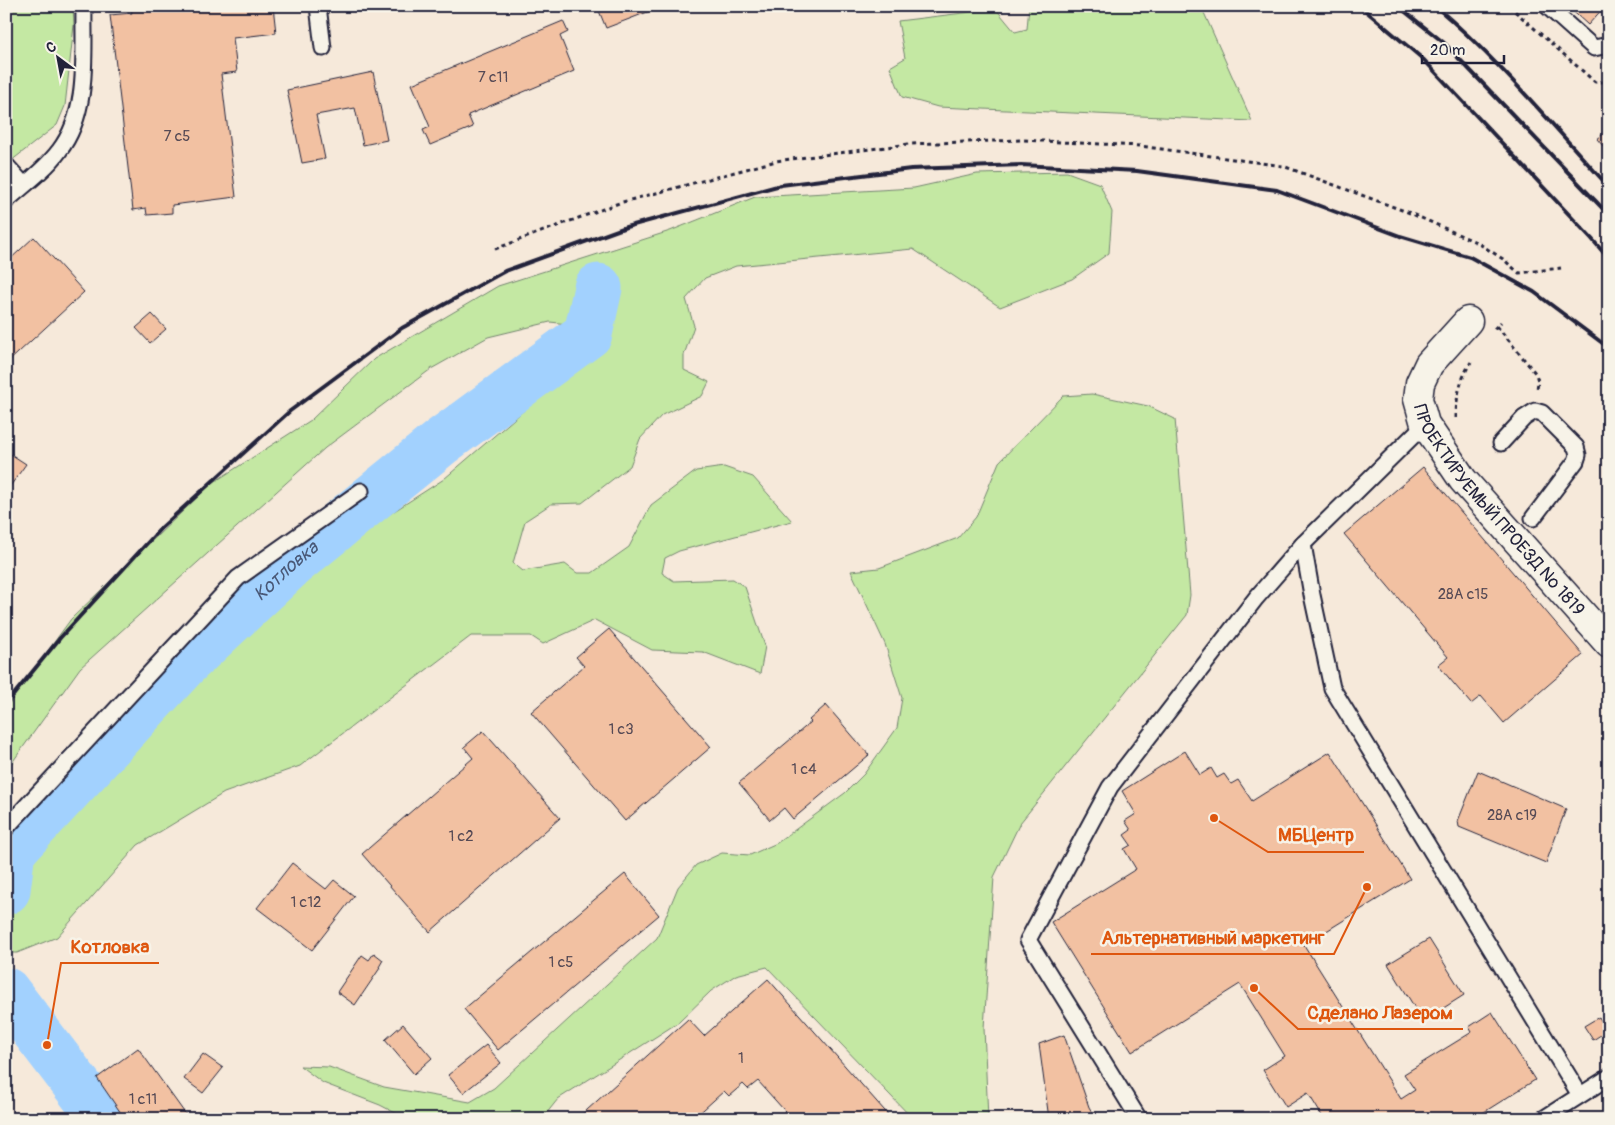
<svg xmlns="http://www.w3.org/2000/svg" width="1615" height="1125" font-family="Pangolin,sans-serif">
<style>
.green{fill:#c4e8a3;stroke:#73856f}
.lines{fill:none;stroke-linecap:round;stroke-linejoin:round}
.river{stroke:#a2d1fe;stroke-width:49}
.building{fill:#f2c1a2;stroke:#22223b}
.service-casing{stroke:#22223b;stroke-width:19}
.minor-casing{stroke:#22223b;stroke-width:31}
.path{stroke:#22223b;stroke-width:3;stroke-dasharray:4 4;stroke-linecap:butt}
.service{stroke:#f7f3e8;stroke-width:15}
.minor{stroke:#f7f3e8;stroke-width:28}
.rail{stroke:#22223b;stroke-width:4}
.labels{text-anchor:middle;stroke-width:5;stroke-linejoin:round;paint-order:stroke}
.number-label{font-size:15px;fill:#564a55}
.street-label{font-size:18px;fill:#22223b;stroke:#f7f3e8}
.water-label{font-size:19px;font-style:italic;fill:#485776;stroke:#f7f3e8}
.leader{fill:none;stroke:#de560e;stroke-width:2}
.callout-dot{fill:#de560e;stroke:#f7f3e8;stroke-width:2}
.callout-label{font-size:19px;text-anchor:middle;font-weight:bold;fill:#de560e;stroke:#f7f3e8;stroke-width:5;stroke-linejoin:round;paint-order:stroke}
</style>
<rect width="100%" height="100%" fill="#f6e9da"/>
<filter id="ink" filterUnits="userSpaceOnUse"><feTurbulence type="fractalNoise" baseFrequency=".02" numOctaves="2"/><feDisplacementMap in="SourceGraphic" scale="10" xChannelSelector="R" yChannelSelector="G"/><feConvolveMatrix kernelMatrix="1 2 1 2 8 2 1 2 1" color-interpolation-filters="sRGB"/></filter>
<g filter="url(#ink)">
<g class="green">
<path d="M 6,6 L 73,6 L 74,25 L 65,106 L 57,125 L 11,161 L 6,156 Z"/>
<path d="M 1029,6 L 1201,6 L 1252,121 L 938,107 L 902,97 L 890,67 L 905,58 L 898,21 L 996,9 L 1015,32 L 1027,29 Z"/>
<path d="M 1067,172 L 1100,184 L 1112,212 L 1109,253 L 1072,279 L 1000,307 L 913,249 L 736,266 L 705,278 L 686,299 L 694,326 L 684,355 L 684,370 L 709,382 L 702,396 L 662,415 L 640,439 L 630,466 L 582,503 L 551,504 L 525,521 L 513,563 L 523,571 L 565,564 L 577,573 L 592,573 L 629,547 L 651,505 L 696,471 L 724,467 L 753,477 L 792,521 L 679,551 L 665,558 L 662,573 L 674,581 L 733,579 L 745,587 L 765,646 L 760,674 L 703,652 L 652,650 L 595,620 L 543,644 L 531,636 L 471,636 L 300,766 L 224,793 L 138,845 L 57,937 L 17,953 L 6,953 L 6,864 L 30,840 L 219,624 L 444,479 L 578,364 L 568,324 L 550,322 L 488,337 L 431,369 L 325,448 L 80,668 L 6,771 L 6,708 L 71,619 L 211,484 L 311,420 L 374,359 L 498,286 L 670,231 L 755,197 L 914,188 L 977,174 Z"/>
<path d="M 1092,394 L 1148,406 L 1175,419 L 1190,595 L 1187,615 L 1020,823 L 994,877 L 984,1028 L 988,1119 L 913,1119 L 767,967 L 736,975 L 711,991 L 679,1022 L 558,1099 L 542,1119 L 407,1119 L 380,1105 L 323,1083 L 300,1066 L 329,1067 L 384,1087 L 470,1102 L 494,1088 L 657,938 L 678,887 L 696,865 L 722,853 L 750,855 L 777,843 L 845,793 L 864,774 L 897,728 L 902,698 L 885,644 L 851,571 L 879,568 L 958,538 L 976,517 L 999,462 L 1063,396 Z"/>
</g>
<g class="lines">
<g class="river">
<path id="s1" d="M 6,890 L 11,851 L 185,663 L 291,564 L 441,442 L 588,334 L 598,288"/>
<path d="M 6,992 L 103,1119"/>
</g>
</g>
<g class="building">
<path d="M 131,6 L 273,6 L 276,33 L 233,38 L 237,72 L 221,74 L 236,197 L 172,205 L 172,213 L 147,215 L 146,208 L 133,210 L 110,15 L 132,13 Z"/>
<path d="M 597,6 L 657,6 L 658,8 L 606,28 Z"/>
<path d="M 1567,6 L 1605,6 L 1588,25 Z"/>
<path d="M 563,21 L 568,32 L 560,36 L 574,71 L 468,115 L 473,127 L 430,145 L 423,130 L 430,127 L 412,84 Z"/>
<path d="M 373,72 L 387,140 L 363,145 L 355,108 L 316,115 L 325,159 L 302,163 L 287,90 Z"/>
<path d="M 1609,130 L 1609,153 L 1597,139 Z"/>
<path d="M 34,237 L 84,292 L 6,364 L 6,263 Z"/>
<path d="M 152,314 L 166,329 L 150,343 L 136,328 Z"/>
<path d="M 6,451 L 26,464 L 6,492 Z"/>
<path d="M 1423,467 L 1583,655 L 1504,723 L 1481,696 L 1471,704 L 1438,665 L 1448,657 L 1344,534 Z"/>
<path d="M 609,629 L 711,747 L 625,821 L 531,712 L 584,666 L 576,657 Z"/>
<path d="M 826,705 L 869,755 L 793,819 L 784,808 L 770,820 L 739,783 L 811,722 L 809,720 Z"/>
<path d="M 483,731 L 560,818 L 430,932 L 362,854 L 473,758 L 464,747 Z"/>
<path d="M 1185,751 L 1200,775 L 1211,768 L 1217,778 L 1224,774 L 1231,784 L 1238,780 L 1252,801 L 1330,752 L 1410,879 L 1304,945 L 1401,1099 L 1415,1090 L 1404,1074 L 1472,1032 L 1469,1027 L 1492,1012 L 1535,1080 L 1473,1119 L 1324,1119 L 1308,1093 L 1286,1107 L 1263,1070 L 1285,1056 L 1240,984 L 1132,1052 L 1051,922 L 1136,869 L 1124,849 L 1131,845 L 1124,835 L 1131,830 L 1125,821 L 1136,814 L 1122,791 Z"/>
<path d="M 1478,771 L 1566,809 L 1546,863 L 1459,827 L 1458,821 Z"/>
<path d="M 292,863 L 326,889 L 334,880 L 354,896 L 312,950 L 257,908 Z"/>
<path d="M 625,874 L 659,915 L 498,1050 L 464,1009 Z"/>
<path d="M 1429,939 L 1464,995 L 1423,1021 L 1388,964 Z"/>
<path d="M 374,953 L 383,960 L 379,967 L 380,968 L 355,1005 L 337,992 L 362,955 L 369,960 Z"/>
<path d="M 768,979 L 892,1119 L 792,1119 L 758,1081 L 748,1089 L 743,1084 L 729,1096 L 724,1091 L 693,1119 L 577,1119 L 688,1019 L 704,1036 Z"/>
<path d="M 1599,1017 L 1607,1031 L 1593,1040 L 1584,1026 Z"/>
<path d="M 403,1024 L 432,1058 L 414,1074 L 385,1040 Z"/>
<path d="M 1064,1035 L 1089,1107 L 1096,1119 L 1049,1119 L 1039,1044 Z"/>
<path d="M 486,1045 L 501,1063 L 463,1093 L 448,1075 Z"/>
<path d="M 138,1048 L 189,1119 L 125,1119 L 97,1078 Z"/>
<path d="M 203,1054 L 223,1068 L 203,1093 L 184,1079 Z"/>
</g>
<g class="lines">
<defs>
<g id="service">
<path d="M 318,6 L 323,48"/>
<path d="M 1547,6 L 1594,48 L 1609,45"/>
<path d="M 6,165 L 24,185"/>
<path d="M 6,201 C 24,185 45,170 59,151 C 90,111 83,54 84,6"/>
<path d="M 1501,443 L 1524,418 L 1535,411 L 1542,413 L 1576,447 L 1578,455 L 1576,461 L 1533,518"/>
<path d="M 1303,544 L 1312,595 L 1332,688 L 1580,1095"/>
<path d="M 6,828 L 238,578 L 361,491"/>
<path d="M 1139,1119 L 1028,940 L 1110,787 L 1256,598 L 1303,544 L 1425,424"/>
<path d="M 1543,1119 L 1609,1077"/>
</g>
<g id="minor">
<path id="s2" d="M 1468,321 L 1429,364 L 1420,383 L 1418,399 L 1425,424 L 1463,480 L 1609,644"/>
</g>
</defs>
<use href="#service" class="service-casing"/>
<use href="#minor" class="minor-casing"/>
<g class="path">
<path d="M 1509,6 L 1595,82 L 1609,82"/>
<path d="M 495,249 L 619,203 L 776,161 L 909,144 L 1022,140 L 1140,146 L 1283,166 L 1410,213 L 1478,243 L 1503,259 L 1519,273 L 1561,268"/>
<path d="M 1497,326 L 1536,374 L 1538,381 L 1537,390"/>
<path d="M 1494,329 L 1501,322"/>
<path d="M 1456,418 C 1456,398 1460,379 1471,362"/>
</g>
<use href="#service" class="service"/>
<use href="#minor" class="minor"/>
<g class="rail">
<path d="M 1360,6 L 1424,60 L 1592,239 L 1609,259"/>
<path d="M 1398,6 L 1443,42 L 1609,215"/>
<path d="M 1435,6 C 1499,60 1552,125 1609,187"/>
<path d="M 6,704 L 60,638 L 161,528 L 290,411 L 402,328 L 505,271 L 626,227 L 781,185 L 911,169 L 1021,165 L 1137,171 L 1277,190 L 1400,236 L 1470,257 L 1534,292 L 1609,348"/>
</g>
</g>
</g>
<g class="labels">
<g class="number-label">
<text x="493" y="82">7 с11</text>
<text x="177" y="141">7 с5</text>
<text x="1463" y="599">28А с15</text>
<text x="621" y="734">1 с3</text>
<text x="804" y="774">1 с4</text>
<text x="1512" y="820">28А с19</text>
<text x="461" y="841">1 с2</text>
<text x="306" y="907">1 с12</text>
<text x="561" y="967">1 с5</text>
<text x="741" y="1063">1</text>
<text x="143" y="1104">1 с11</text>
</g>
<g class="street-label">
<text dy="6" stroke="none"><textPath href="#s2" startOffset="234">ПРОЕКТИРУЕМЫЙ ПРОЕЗД № 1819</textPath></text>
</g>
<g class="water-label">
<text dy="7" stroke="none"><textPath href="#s1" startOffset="432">Котловка</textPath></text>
</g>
</g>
<path class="leader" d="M1214 818L1268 852H1364M1367 887L1334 954H1091M47 1045L61 963H159M1254 988L1298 1029H1463"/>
<g class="callout-dot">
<circle cx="1214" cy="818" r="5"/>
<circle cx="1367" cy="887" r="5"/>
<circle cx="47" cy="1045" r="5"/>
<circle cx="1254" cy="988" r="5"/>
</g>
<g class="callout-label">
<text x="1316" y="841">МБЦентр</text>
<text x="1213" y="944">Альтернативный маркетинг</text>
<text x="110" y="953">Котловка</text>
<text x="1380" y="1019">Сделано Лазером</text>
</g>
<rect width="1615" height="1125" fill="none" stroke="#f7f3e8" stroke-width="25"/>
<rect x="12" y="12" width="1590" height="1100" fill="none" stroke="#22223b" stroke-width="2" filter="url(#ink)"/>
<g transform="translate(58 58) rotate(328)" stroke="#f7f3e8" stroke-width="4" paint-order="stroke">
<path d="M0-4L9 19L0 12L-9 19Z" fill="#22223b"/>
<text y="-8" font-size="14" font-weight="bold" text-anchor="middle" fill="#22223b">С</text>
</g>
<path d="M1422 55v8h82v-8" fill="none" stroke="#22223b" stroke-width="2.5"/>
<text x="1430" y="55" font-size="15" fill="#22223b" stroke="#f7f3e8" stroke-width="4" paint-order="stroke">20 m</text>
</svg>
